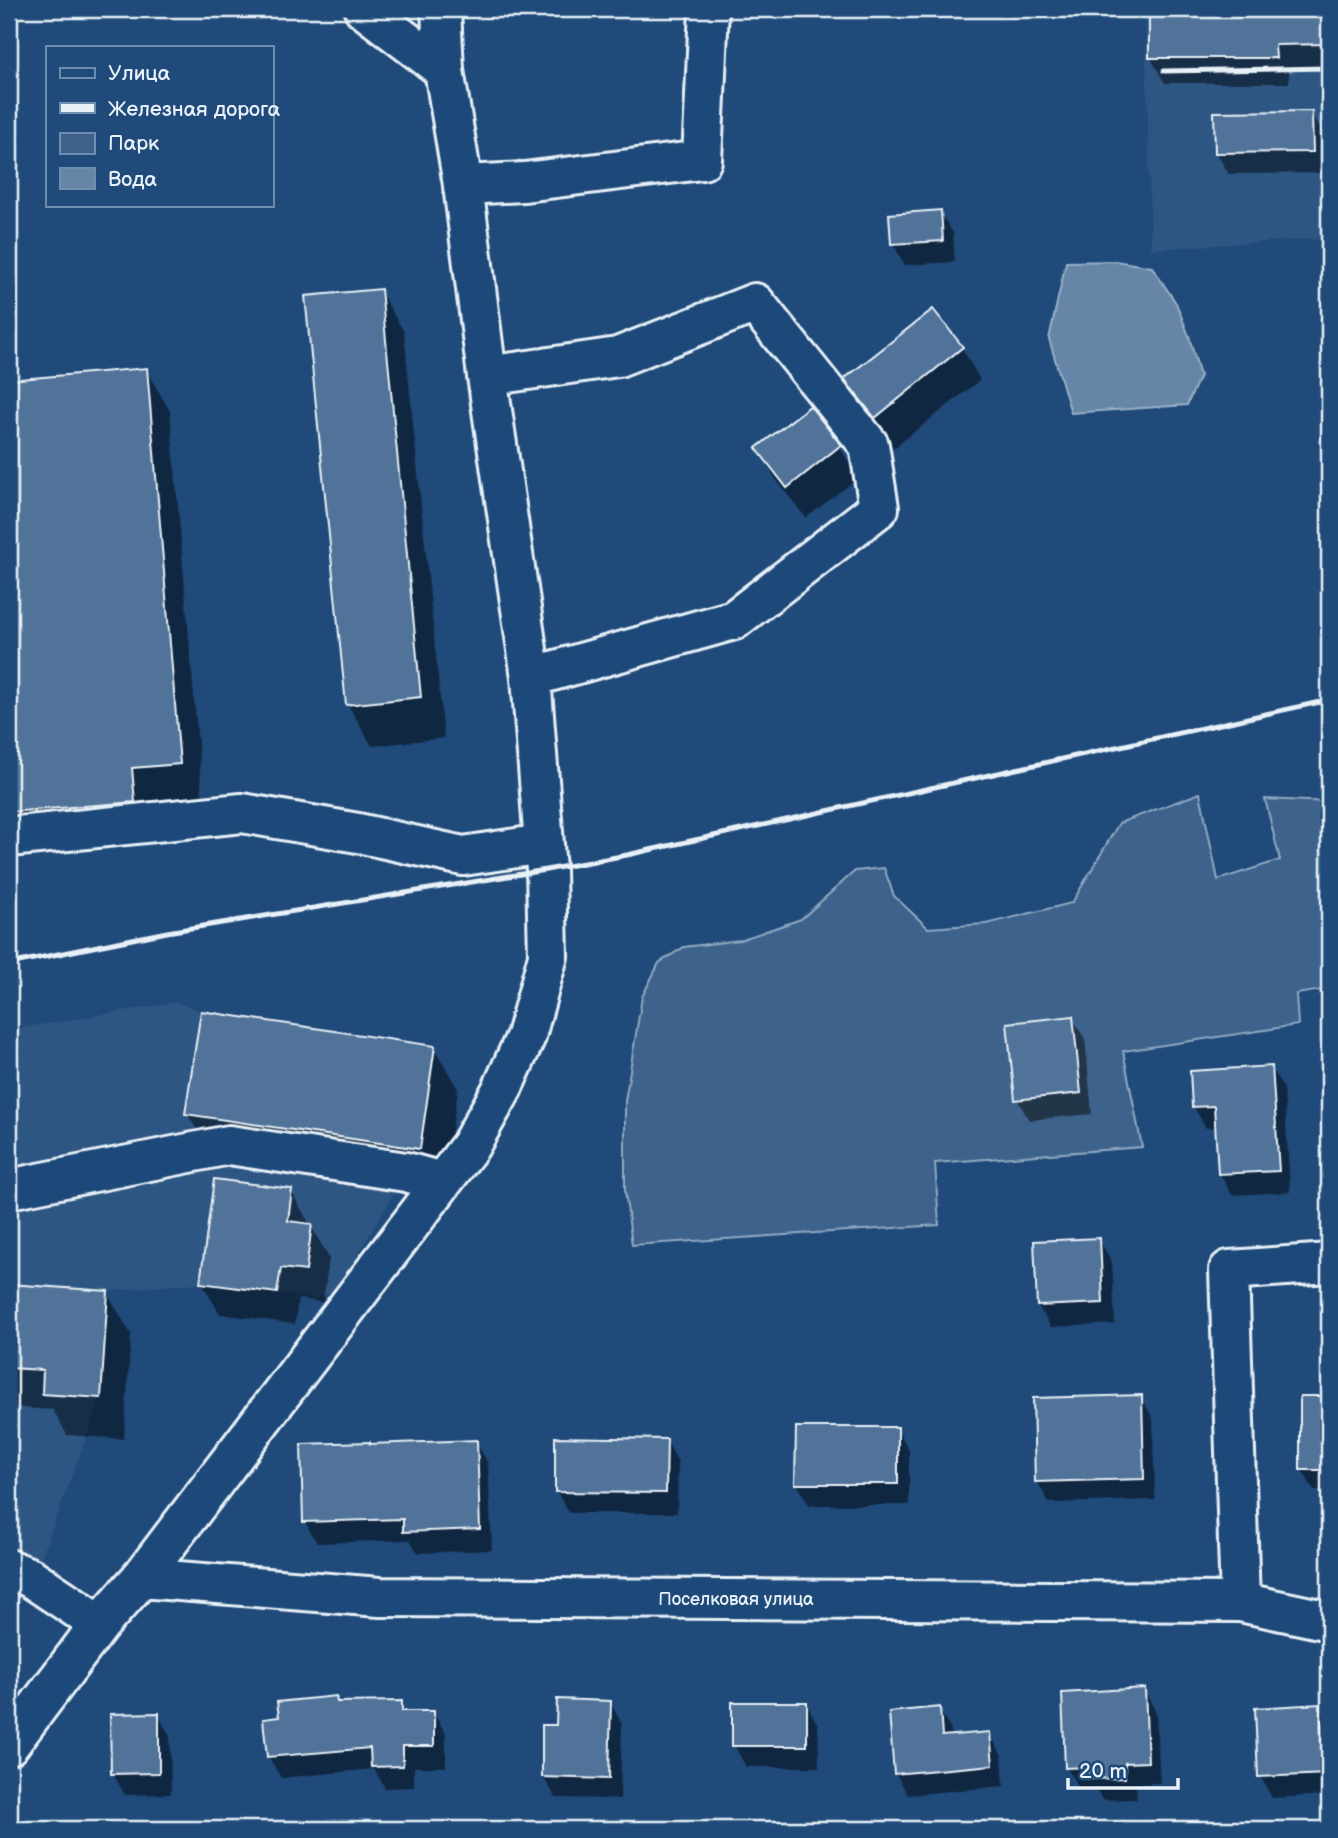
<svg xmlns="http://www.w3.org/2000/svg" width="1338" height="1838" font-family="'Balsamiq Sans',sans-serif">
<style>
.built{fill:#2e5683}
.green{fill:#3c628c;stroke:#92aac2;stroke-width:2}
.water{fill:#6685a7;stroke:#9ab0c7;stroke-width:2}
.shadow{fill:#0007}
.building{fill:#517399;stroke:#e8f1f8;stroke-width:2}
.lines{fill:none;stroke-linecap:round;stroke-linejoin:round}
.minor-casing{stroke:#e8f1f8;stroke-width:44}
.minor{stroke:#1f4a7a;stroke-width:38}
.rail{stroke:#e8f1f8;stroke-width:5}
.labels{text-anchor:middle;stroke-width:5;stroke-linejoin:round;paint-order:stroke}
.street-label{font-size:18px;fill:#e8f1f8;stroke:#1f4a7a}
</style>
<rect width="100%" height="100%" fill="#1f4a7a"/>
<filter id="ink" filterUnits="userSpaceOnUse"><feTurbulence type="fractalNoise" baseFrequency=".0143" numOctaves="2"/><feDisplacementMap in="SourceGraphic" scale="14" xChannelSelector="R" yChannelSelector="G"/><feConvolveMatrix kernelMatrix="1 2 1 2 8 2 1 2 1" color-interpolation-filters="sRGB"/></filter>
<g filter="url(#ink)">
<g class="built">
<path d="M 1145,9 L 1329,9 L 1329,238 L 1151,249 Z"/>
<path d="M 177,1002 L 201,1011 L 434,1053 L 420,1149 L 337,1290 L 314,1299 L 200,1283 L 108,1291 L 101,1398 L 40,1561 L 9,1623 L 9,1030 Z"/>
</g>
<path class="green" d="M 1200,793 L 1218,880 L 1280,860 L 1265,799 L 1329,802 L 1329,989 L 1296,994 L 1298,1025 L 1123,1051 L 1142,1147 L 935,1163 L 939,1225 L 632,1245 L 625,1191 L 625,1101 L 642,997 L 659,963 L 684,947 L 740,940 L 801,919 L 855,871 L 884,868 L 894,896 L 928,928 L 986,924 L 1072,903 L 1119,823 Z"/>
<path class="water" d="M 1115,261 L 1152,267 L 1176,303 L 1189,336 L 1200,376 L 1187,405 L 1071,413 L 1049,339 L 1066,262 Z"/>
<g class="shadow">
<path d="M 1151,9 L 1205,9 L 1206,10 L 1329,9 L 1329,70 L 1289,71 L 1289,83 L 1165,83 L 1150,57 Z"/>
<path d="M 1311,113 L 1324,134 L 1324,173 L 1229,174 L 1216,153 Z"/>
<path d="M 940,212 L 953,233 L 955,262 L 905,265 L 893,244 L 891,216 Z"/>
<path d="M 380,291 L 404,332 L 444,738 L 372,746 L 348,705 L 307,298 Z"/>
<path d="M 932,311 L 962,348 L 980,380 L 894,448 L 864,411 L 846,379 Z"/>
<path d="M 146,370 L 170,411 L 203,805 L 155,809 L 158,843 L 9,855 L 9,381 Z"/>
<path d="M 839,446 L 858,478 L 806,518 L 777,481 L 758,449 Z"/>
<path d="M 1072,1018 L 1085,1039 L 1092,1114 L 1029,1120 L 1017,1099 Z"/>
<path d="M 434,1048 L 458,1089 L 443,1189 L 211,1155 L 187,1113 Z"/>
<path d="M 1271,1068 L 1284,1089 L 1290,1192 L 1232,1195 L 1220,1174 L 1217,1127 L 1206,1128 L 1193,1106 Z"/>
<path d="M 291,1191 L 309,1223 L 309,1226 L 311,1226 L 329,1258 L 323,1302 L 298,1299 L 295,1324 L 220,1314 L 201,1282 Z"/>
<path d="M 1099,1240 L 1112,1262 L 1115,1324 L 1051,1327 L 1038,1306 Z"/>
<path d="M 9,1286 L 107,1293 L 131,1334 L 124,1439 L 67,1435 L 53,1410 L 9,1407 Z"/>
<path d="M 1141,1397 L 1153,1418 L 1155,1500 L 1049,1503 L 1037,1481 Z"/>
<path d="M 1302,1397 L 1329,1397 L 1329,1491 L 1314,1491 L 1302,1470 Z"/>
<path d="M 897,1429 L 909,1450 L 909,1505 L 809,1505 L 797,1484 Z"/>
<path d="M 666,1440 L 678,1462 L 677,1513 L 569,1513 L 556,1491 Z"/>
<path d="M 476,1442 L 488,1463 L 492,1550 L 418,1553 L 410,1540 L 317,1543 L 305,1522 Z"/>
<path d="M 1144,1690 L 1156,1712 L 1160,1783 L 1136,1784 L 1137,1799 L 1102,1800 L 1096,1788 L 1079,1789 L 1067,1768 Z"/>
<path d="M 336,1698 L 338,1703 L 401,1703 L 407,1713 L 433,1712 L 446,1734 L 446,1767 L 414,1767 L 414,1787 L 385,1788 L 374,1769 L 281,1778 L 268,1756 L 280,1719 Z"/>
<path d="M 610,1702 L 622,1724 L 620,1799 L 556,1798 L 543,1777 L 558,1727 Z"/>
<path d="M 806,1703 L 818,1725 L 819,1767 L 746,1767 L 734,1745 Z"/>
<path d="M 1319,1706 L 1329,1723 L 1329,1795 L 1272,1798 L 1260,1776 Z"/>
<path d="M 939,1709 L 951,1730 L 952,1737 L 989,1733 L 1002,1755 L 1004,1786 L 908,1795 L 896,1774 Z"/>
<path d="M 158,1715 L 170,1736 L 171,1794 L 125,1795 L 113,1774 L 112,1716 Z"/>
</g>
<g class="building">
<path d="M 1149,9 L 1329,9 L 1329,44 L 1275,45 L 1276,58 L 1149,58 Z"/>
<path d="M 1312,111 L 1313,152 L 1215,153 L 1214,112 Z"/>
<path d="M 941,210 L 943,241 L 891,244 L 889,214 Z"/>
<path d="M 381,289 L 421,697 L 346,705 L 305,296 Z"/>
<path d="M 933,309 L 963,347 L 875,418 L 844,379 Z"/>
<path d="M 147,368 L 180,764 L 132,768 L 135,802 L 9,812 L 9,380 Z"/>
<path d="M 810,406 L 841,445 L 787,488 L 756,448 Z"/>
<path d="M 201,1011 L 435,1046 L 420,1149 L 185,1114 Z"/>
<path d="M 1073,1016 L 1081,1093 L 1015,1100 L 1007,1023 Z"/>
<path d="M 1272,1066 L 1279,1171 L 1218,1174 L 1214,1106 L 1192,1107 L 1190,1071 Z"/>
<path d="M 214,1179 L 292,1189 L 288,1221 L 312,1224 L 306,1271 L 281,1268 L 277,1293 L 200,1283 Z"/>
<path d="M 1100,1238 L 1103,1303 L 1037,1306 L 1034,1241 Z"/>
<path d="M 9,1284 L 108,1291 L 101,1398 L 42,1394 L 43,1370 L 9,1368 Z"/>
<path d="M 1142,1395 L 1144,1479 L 1035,1482 L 1033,1398 Z"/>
<rect x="1300" y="1396" width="29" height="74"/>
<path d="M 796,1427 L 898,1427 L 898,1484 L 795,1484 Z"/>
<path d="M 555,1437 L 667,1439 L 666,1493 L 555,1492 Z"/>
<path d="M 477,1440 L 480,1529 L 403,1532 L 403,1519 L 303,1522 L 301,1444 L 370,1442 L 370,1444 Z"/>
<path d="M 1145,1688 L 1148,1762 L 1125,1763 L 1125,1778 L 1088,1779 L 1088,1767 L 1065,1768 L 1062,1693 Z"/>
<path d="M 336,1696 L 337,1702 L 402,1701 L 402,1711 L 434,1711 L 434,1746 L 403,1746 L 403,1766 L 371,1767 L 370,1748 L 267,1757 L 263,1719 L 279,1717 L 277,1702 Z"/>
<path d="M 557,1699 L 611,1701 L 609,1779 L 542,1777 L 542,1725 L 556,1725 Z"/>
<rect x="732" y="1702" width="75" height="44"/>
<path d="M 1320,1704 L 1322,1744 L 1329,1743 L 1329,1774 L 1258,1777 L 1255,1708 Z"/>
<path d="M 940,1707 L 942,1736 L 990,1732 L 993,1765 L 894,1774 L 889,1712 Z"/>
<path d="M 159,1713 L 159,1773 L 111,1774 L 110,1714 Z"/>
</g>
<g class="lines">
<defs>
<g id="minor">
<path d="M 364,9 L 444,70"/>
<path d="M 463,185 L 524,182 L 702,160 L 709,9"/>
<path d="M 487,376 L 618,357 L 755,303 L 869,445 L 879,508 L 734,620 L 531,677"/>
<path d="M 9,837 L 242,813 L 358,833 L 463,856 L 543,844"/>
<path d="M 9,1189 L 229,1145 L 406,1172 L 442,1182"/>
<path d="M 9,1569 L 31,1578 L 100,1624"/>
<path d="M 141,1578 L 380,1597 L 1240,1602 L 1329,1621"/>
<path d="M 1240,1602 L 1229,1270 L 1329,1263"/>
<path d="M 9,1745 L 100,1624 L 141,1578 L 470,1146 L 501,1091 L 526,1036 L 548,956 L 546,870 L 531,677 L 487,376 L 463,185 L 444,70 L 441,9"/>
</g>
</defs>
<use href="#minor" class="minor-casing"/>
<use href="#minor" class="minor"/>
<g class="rail">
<path d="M 1164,71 L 1329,68"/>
<path d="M 9,964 L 167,932 L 546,870 L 627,855 L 1329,700"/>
</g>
</g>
</g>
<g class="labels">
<g class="street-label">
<text x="736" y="1605">Поселковая улица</text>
</g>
</g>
<rect width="1338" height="1838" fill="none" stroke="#1f4a7a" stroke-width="35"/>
<rect x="18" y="18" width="1303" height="1803" fill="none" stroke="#e8f1f8" stroke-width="2.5" filter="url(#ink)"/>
<rect x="46" y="46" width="228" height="161" fill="#1f4a7a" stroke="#6f8dac" stroke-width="2"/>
<rect x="60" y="68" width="35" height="10" fill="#1f4a7a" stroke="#6f8dac" stroke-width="2"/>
<text x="108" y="80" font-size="21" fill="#e8f1f8">Улица</text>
<rect x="60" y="103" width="35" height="10" fill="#e8f1f8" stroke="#6f8dac" stroke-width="2"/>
<text x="108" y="116" font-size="21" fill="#e8f1f8">Железная дорога</text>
<rect x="60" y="133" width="35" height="21" fill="#3c628c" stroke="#6f8dac" stroke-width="2"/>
<text x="108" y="150" font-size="21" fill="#e8f1f8">Парк</text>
<rect x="60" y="168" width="35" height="21" fill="#6685a7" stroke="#6f8dac" stroke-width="2"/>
<text x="108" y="186" font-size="21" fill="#e8f1f8">Вода</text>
<path d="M1068 1778v10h110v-10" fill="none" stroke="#e8f1f8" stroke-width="3.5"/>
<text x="1079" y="1778" font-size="21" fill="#e8f1f8" stroke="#1f4a7a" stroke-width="5" paint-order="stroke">20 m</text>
</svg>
